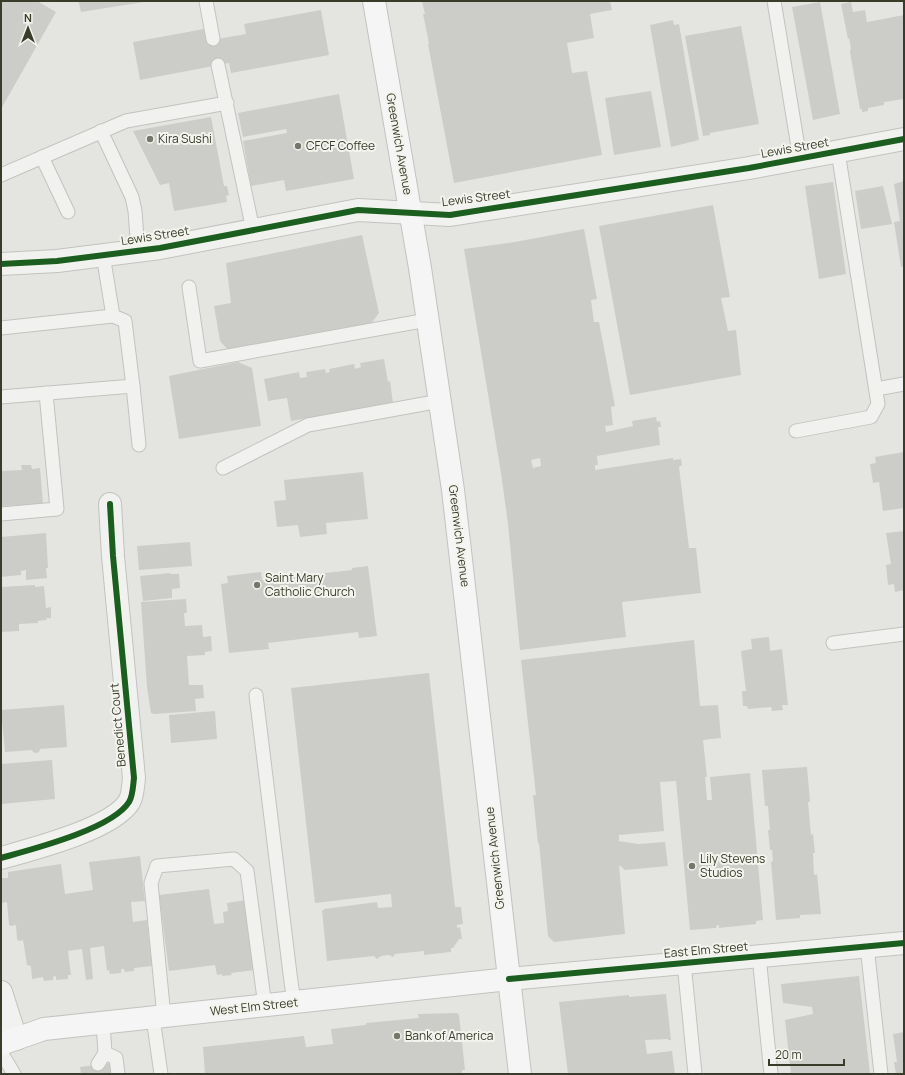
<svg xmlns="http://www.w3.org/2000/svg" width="905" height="1075" font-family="Manrope,sans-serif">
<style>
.building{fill:#cccdc9;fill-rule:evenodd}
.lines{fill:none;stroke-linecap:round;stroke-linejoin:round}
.service-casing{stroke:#c2c3bf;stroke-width:15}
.minor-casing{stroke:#c2c3bf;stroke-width:24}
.tertiary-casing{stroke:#c2c3bf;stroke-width:24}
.secondary-casing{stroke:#c2c3bf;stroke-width:24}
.service{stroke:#f1f2ef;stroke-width:13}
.minor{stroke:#f1f2ef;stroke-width:22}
.tertiary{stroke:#f1f2ef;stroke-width:22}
.secondary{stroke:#f5f5f5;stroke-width:22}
.cycleway-casing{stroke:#f3f4ee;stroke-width:8}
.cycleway{stroke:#1b5e20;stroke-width:6}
.poi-dot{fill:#747769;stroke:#f3f4ee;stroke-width:1.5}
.labels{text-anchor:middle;stroke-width:4;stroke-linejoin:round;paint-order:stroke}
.poi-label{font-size:12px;fill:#383c29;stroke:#f3f4ee;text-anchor:start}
.street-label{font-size:12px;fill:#383c29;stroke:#f3f4ee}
</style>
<rect width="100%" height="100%" fill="#e4e5e1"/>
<g class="building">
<path d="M 1,1 L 37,1 L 56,12 L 1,109 Z"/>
<path d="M 77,1 L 144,1 L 144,2 L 81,12 L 79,3 Z"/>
<path d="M 422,1 L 610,1 L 612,10 L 590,14 L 594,38 L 567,43 L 572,73 L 587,71 L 602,155 L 454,183 L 428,44 L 429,43 L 423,14 L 425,14 Z"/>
<path d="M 820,2 L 840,114 L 813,120 L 792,7 Z"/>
<path d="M 851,2 L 853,12 L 865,10 L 867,22 L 904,15 L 904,99 L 884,102 L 884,105 L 868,108 L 868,111 L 862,112 L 862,109 L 860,109 L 850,52 L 851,48 L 849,38 L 848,39 L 841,4 Z"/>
<path d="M 321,10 L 329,55 L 231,73 L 229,63 L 140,80 L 133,42 L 204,29 L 206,41 L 246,34 L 244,24 Z"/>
<path d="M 673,20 L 674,25 L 679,24 L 699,140 L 671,147 L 650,25 Z"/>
<path d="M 741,26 L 759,124 L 710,133 L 710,135 L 703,136 L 685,36 Z"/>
<path d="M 651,91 L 661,147 L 614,155 L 605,98 Z"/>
<path d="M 339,94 L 354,179 L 286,191 L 284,180 L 251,186 L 243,141 L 287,133 L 286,129 L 243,137 L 238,113 Z"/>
<path d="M 211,117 L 224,186 L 227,186 L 229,195 L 226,196 L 227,202 L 174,211 L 169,183 L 160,185 L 133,131 Z"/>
<path d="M 904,181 L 904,266 L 901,267 L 894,222 L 900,221 L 894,184 Z"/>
<path d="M 833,182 L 846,274 L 819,279 L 805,186 Z"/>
<path d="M 883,186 L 892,224 L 861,229 L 855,191 Z"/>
<path d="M 713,205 L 730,297 L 721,298 L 728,331 L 736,330 L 741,375 L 630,395 L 599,226 Z"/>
<path d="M 584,229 L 597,299 L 591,300 L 594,322 L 599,322 L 615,406 L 611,407 L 613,425 L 605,426 L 606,432 L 633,426 L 632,421 L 656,417 L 657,422 L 660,421 L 661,427 L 658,427 L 660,445 L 597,456 L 598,465 L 595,465 L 595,470 L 673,458 L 673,460 L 681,459 L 682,465 L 679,467 L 689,548 L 696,548 L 701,593 L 622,602 L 626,637 L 520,650 L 508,524 L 501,473 L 464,249 L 515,242 ZM 540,458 L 541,466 L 533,468 L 531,460 Z"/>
<path d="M 362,235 L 379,313 L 370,325 L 230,352 L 220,341 L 214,306 L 231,303 L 226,263 Z"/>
<path d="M 384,359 L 388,382 L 390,381 L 393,403 L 291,421 L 287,398 L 268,401 L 264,379 L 299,372 L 300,378 L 307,377 L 306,372 L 325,369 L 326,373 L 330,372 L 329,369 L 354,364 L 355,369 L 361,367 L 360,363 Z"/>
<path d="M 238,362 L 252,368 L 261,426 L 179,439 L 169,376 Z"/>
<path d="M 904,452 L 904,508 L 883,511 L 879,482 L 873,483 L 870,464 L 876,463 L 875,457 Z"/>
<path d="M 21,465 L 31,465 L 32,469 L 40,468 L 43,504 L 1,506 L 1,471 L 22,470 Z"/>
<path d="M 363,472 L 368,519 L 326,523 L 327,534 L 300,537 L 298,525 L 277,527 L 274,501 L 286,500 L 284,480 Z"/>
<path d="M 904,531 L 904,590 L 895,592 L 894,584 L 888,585 L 886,565 L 891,564 L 886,533 Z"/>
<path d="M 46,533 L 48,568 L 46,568 L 47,578 L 26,580 L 26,570 L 21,571 L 21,575 L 1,577 L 1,537 Z"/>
<path d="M 190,542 L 192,566 L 139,570 L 137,546 Z"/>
<path d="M 368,566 L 377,636 L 359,638 L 358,632 L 268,643 L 269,649 L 229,653 L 221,584 L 228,583 L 227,576 L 261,572 L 262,580 L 352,570 L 352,568 Z"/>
<path d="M 170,573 L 170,574 L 179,574 L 180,588 L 172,589 L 172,598 L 143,601 L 140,576 Z"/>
<path d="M 35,585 L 35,587 L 44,586 L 46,608 L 51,607 L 51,618 L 46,618 L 47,620 L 38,621 L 38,623 L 19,624 L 19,631 L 1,632 L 1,587 Z"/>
<path d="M 186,599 L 187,613 L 184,613 L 185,626 L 202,625 L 203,637 L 211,636 L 212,651 L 205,652 L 205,655 L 187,656 L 189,685 L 203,685 L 204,698 L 195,699 L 196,711 L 154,714 L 151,713 L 147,687 L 141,602 Z"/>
<path d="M 769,637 L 770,651 L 782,649 L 788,705 L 782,705 L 783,710 L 772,711 L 771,707 L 748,709 L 747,706 L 743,706 L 742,691 L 746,691 L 741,651 L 752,649 L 751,639 Z"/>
<path d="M 694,640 L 700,706 L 718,705 L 721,738 L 703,740 L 707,777 L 705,777 L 707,800 L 712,800 L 710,777 L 750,773 L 763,920 L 756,921 L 756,924 L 719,928 L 719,925 L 717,925 L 716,928 L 690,930 L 676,781 L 660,782 L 664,831 L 619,835 L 619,841 L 638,844 L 665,842 L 668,866 L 625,870 L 619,865 L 625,934 L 554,942 L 548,936 L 539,843 L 538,844 L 533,795 L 536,795 L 521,660 Z"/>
<path d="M 429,673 L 455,907 L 461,907 L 463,924 L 457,925 L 457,928 L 460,927 L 462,939 L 459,939 L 453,948 L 451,948 L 451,952 L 424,955 L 424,951 L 395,954 L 393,957 L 389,955 L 381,956 L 377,959 L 374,956 L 327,961 L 322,910 L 324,910 L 324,909 L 377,902 L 378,908 L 392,907 L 391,894 L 315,903 L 291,688 Z"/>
<path d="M 64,705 L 67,747 L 40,749 L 39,752 L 35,753 L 33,752 L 32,750 L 5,752 L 1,710 Z"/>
<path d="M 215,711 L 217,739 L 171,743 L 169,715 Z"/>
<path d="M 52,760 L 55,799 L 1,804 L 1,764 Z"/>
<path d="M 807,767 L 810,802 L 808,802 L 811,835 L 813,834 L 815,853 L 813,853 L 814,875 L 817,874 L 821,914 L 800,915 L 800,918 L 776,920 L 771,862 L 773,861 L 772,850 L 770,850 L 768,830 L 770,830 L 768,806 L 765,806 L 762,770 Z"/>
<path d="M 140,856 L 145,901 L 131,902 L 133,922 L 147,920 L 152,966 L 134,968 L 134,971 L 125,972 L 124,969 L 121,969 L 121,973 L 110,974 L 109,970 L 107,971 L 104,946 L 90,948 L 93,979 L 86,980 L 82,949 L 68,951 L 71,975 L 68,975 L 68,979 L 56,980 L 56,976 L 53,977 L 53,980 L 44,981 L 43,977 L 32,979 L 31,966 L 27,965 L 23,940 L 19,941 L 17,939 L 16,925 L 11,926 L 9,925 L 7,902 L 1,903 L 1,878 L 8,878 L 8,872 L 61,864 L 65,894 L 93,890 L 89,862 Z"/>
<path d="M 209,889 L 214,924 L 224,923 L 223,912 L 228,911 L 227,903 L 246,900 L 255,970 L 231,973 L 232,975 L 222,976 L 222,974 L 217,975 L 215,965 L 169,971 L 159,895 Z"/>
<path d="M 859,976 L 870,1074 L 791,1074 L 785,1020 L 813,1014 L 812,1007 L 783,1003 L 781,984 Z"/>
<path d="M 666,994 L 671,1040 L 668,1040 L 668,1039 L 645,1040 L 647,1054 L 672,1051 L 675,1074 L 568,1074 L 559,1002 L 629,995 L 629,997 Z"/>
<path d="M 457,1013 L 459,1015 L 465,1070 L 462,1070 L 462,1074 L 205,1074 L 203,1047 L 304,1036 L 306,1047 L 333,1044 L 331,1029 L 366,1025 L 366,1023 L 419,1018 L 418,1014 Z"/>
<path d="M 904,1032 L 904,1074 L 896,1074 L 894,1062 L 897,1062 L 893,1034 Z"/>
<path d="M 112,1063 L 113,1074 L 81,1074 L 80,1067 Z"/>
</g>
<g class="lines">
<defs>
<g id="service">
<path d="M 206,1 L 213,39"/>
<path d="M 774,1 L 800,159"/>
<path d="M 218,65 L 253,230"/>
<path d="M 101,131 L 132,197 L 135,211 L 138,251"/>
<path d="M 42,157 L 68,212"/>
<path d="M 1,175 L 126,121 L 227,103"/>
<path d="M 103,255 L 113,316"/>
<path d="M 189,287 L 200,361 L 427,320"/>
<path d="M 1,328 L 113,316 L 125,321 L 133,386 L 1,397"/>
<path d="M 133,386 L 139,445"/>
<path d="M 876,389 L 904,384"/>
<path d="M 796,431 L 871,417 L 878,404 L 838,152"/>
<path d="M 223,468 L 308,425 L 440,401"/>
<path d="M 1,514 L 57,509 L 46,393"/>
<path d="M 833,643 L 904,634"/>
<path d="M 256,695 L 290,974 L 294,1003"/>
<path d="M 867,946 L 881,1074"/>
<path d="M 759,956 L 771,1074"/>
<path d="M 684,963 L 695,1074"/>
<path d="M 164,1017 L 151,883 L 157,866 L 234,859 L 247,871 L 265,1006"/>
<path d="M 153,1018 L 161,1074"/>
<path d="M 1,1052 L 14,1074"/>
<path d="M 105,1053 L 116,1058 L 118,1074"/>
<path d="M 98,1064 L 105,1053 L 103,1023"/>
</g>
<g id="minor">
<path d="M 1,264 L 57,261 L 160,248 L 358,210 L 450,215 L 749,168 L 904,139"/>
<path d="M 1,858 C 33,849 112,829 129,802 C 133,796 133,785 134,778 L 113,556 L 110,504"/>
<path d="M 1,992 L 16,1039"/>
</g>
<path id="tertiary" d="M 509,979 L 904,943"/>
<g id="secondary">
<path d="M 374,1 L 420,268 L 453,490 L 520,1074"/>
<path d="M 1,1044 L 44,1029 L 509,979"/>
</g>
</defs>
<use href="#service" class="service-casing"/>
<use href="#minor" class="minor-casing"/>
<use href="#tertiary" class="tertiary-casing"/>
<use href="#secondary" class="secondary-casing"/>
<use href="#service" class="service"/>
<use href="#minor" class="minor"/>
<use href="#tertiary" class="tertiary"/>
<use href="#secondary" class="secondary"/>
<defs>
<g id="cycleway">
<path d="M 1,264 L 57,261 L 160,248 L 358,210 L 450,215 L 749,168 L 904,139"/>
<path d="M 1,858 C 33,849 112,829 129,802 C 133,796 133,785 134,778 L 113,556 L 110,504"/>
<path d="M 509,979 L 904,943"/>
</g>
</defs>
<use href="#cycleway" class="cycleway-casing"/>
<use href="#cycleway" class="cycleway"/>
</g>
<g class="poi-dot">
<circle cx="150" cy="139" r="4"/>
<circle cx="298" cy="146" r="4"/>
<circle cx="257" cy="585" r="4"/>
<circle cx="692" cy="866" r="4"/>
<circle cx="397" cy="1036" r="4"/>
</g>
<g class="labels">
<g class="poi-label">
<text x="158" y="143">Kira Sushi</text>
<text x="306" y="150">CFCF Coffee</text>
<text x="265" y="582">Saint Mary<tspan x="265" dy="14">Catholic Church</tspan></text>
<text x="700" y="863">Lily Stevens<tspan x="700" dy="14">Studios</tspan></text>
<text x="405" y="1040">Bank of America</text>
</g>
<g class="street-label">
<text transform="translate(399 144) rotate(80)" y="4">Greenwich Avenue</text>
<text transform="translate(795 148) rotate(-10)" y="4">Lewis Street</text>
<text transform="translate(476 198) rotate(-7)" y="4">Lewis Street</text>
<text transform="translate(155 236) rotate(-9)" y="4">Lewis Street</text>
<text transform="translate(459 536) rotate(83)" y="4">Greenwich Avenue</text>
<text transform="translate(118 725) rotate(-95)" y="4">Benedict Court</text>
<text transform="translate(495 858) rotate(-96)" y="4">Greenwich Avenue</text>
<text transform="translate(706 950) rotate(-5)" y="4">East Elm Street</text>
<text transform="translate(254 1007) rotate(-6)" y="4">West Elm Street</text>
</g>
</g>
<rect width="905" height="1075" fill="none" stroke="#383c29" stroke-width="4"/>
<g transform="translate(28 28)" stroke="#f3f4ee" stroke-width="3" paint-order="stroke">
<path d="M0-3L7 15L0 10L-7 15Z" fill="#383c29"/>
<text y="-6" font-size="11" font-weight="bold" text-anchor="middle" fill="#383c29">N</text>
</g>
<path d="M769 1059v6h75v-6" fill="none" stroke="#383c29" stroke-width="2"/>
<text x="775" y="1059" font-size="12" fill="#383c29" stroke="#f3f4ee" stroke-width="3" paint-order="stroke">20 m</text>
</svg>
